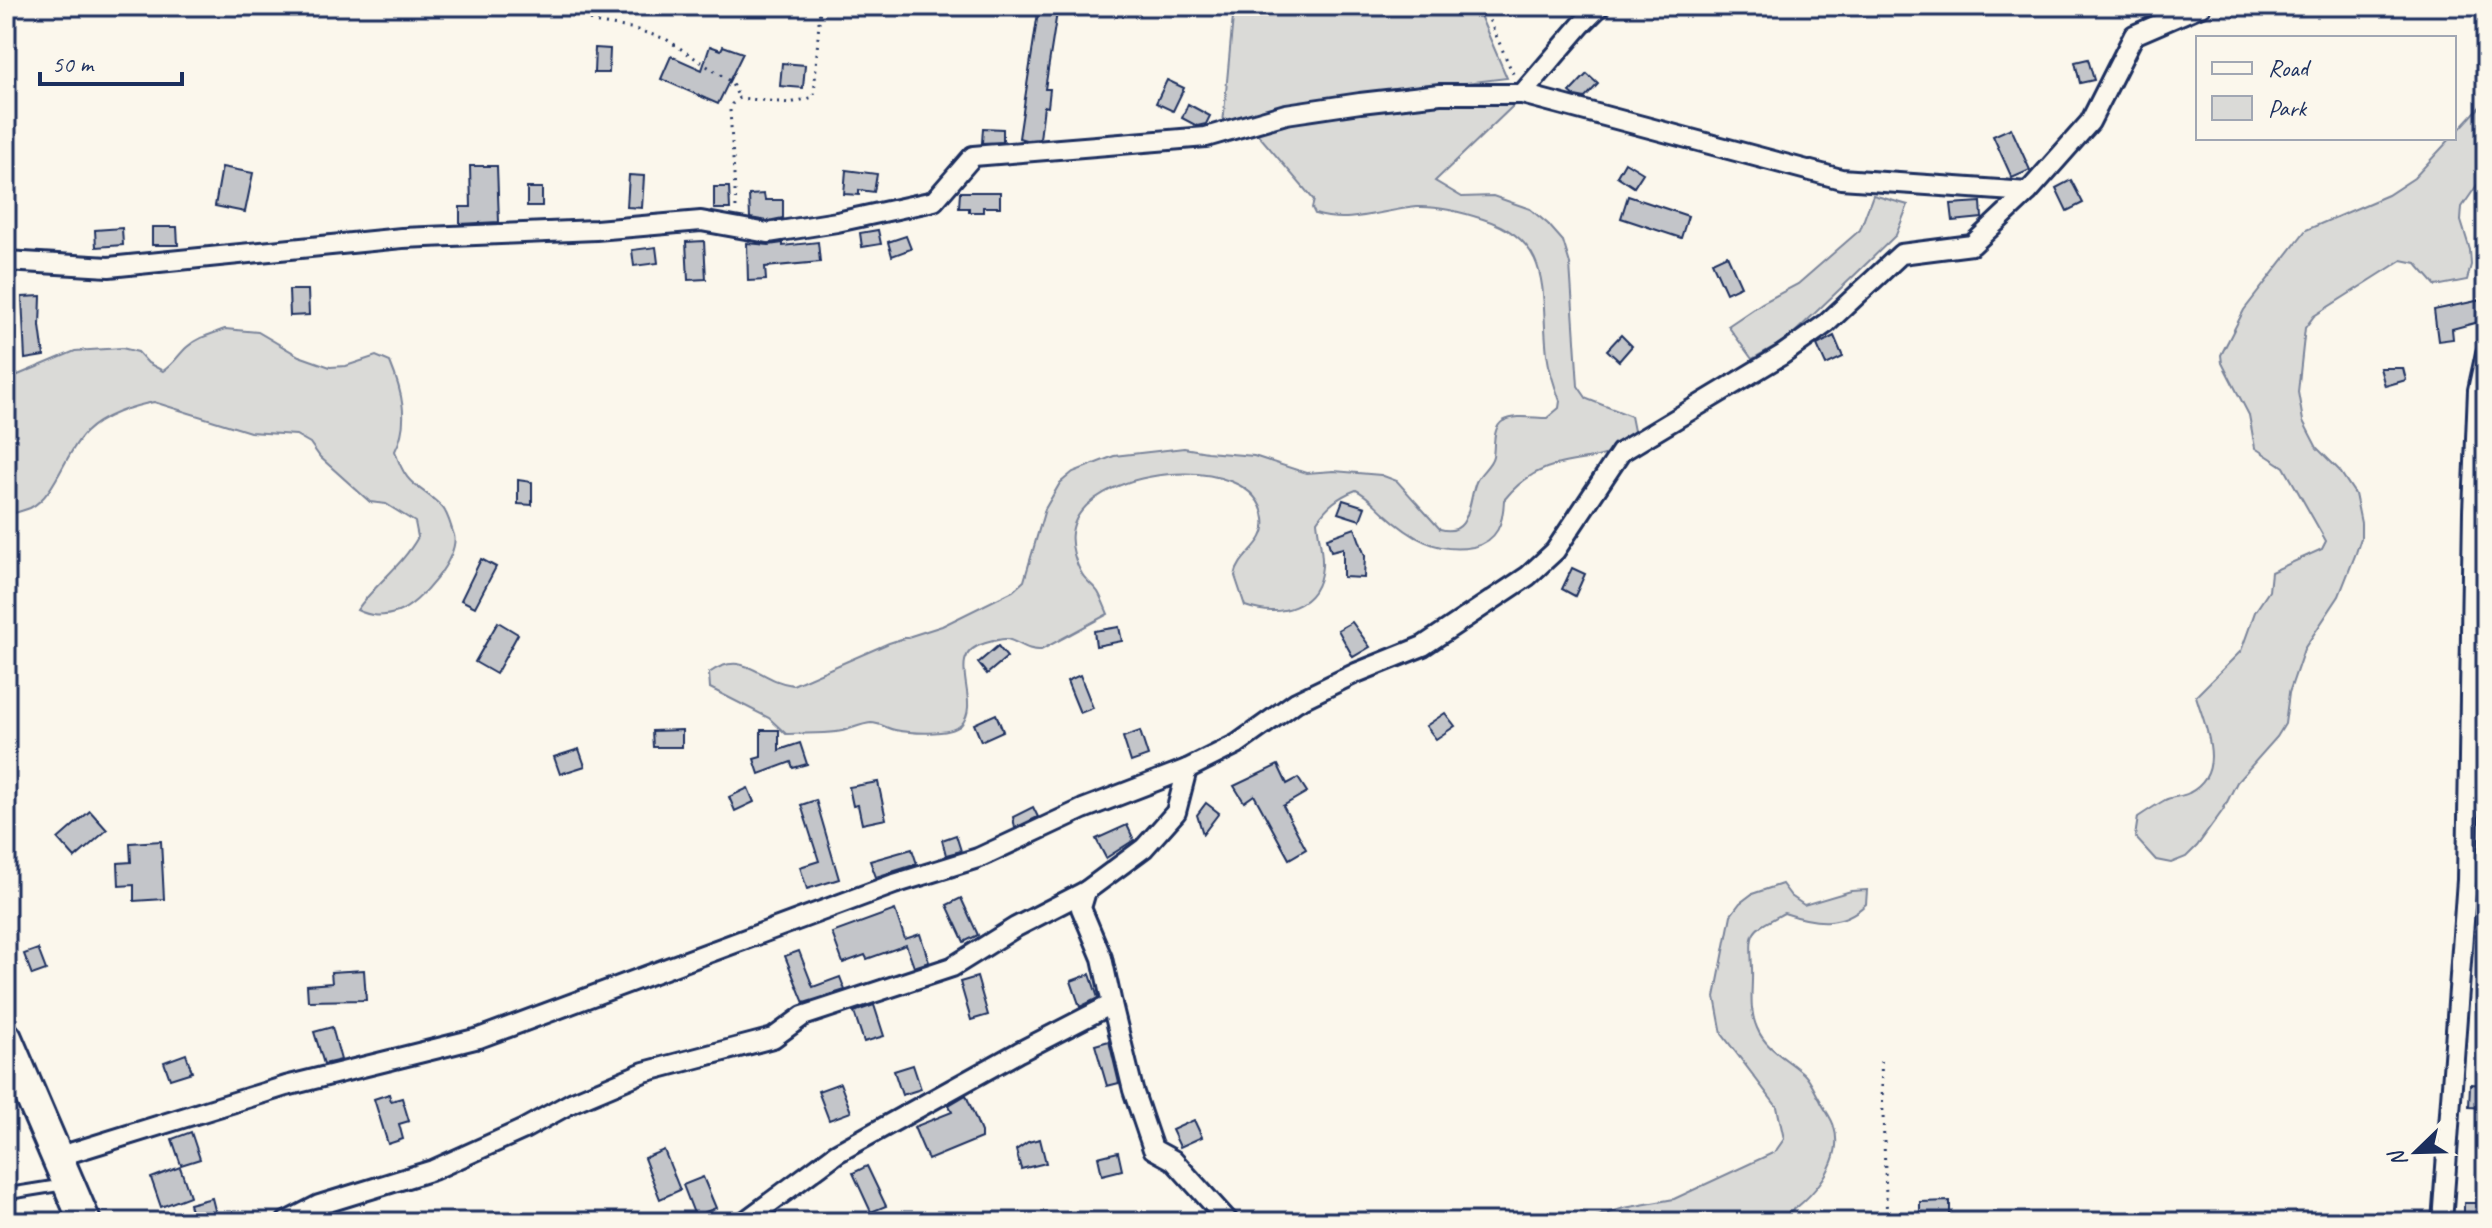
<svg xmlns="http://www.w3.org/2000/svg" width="2492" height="1228" font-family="Caveat,sans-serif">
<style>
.green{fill:#dadad7;stroke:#7a849a;stroke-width:2}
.building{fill:#c3c5c9;stroke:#1b2f5e;stroke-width:2}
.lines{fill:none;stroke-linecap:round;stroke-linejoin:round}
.service-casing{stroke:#1b2f5e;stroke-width:15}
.minor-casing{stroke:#1b2f5e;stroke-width:24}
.primary-casing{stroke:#1b2f5e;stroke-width:36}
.path{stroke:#1b2f5e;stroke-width:3;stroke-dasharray:2 6;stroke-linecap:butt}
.service{stroke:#fbf7ec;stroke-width:9}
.minor{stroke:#fbf7ec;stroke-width:18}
.primary{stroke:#fbf7ec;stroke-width:30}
</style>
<rect width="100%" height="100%" fill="#fbf7ec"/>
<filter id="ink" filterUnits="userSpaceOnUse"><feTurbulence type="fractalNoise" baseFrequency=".0125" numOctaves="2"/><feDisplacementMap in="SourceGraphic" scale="16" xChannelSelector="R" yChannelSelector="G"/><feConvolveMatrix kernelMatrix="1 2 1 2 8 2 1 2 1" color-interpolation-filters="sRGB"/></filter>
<g filter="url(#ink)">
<g class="green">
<path d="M 1234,6 L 1476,6 L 1507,78 L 1286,105 L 1223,124 Z"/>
<path d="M 1484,97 L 1515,104 L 1435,181 L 1462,197 L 1493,196 L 1530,209 L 1548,224 L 1563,241 L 1570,264 L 1578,386 L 1587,399 L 1631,416 L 1634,431 C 1612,463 1588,456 1556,465 C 1535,470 1517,484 1504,500 C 1503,523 1498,541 1473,547 C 1437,554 1410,537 1384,513 C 1375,505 1367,495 1356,490 C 1338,497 1327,506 1317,521 C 1318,535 1323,552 1322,566 C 1319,609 1279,618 1245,606 L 1235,576 C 1239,553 1268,545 1264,519 C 1255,447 1080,467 1072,533 C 1070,545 1076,564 1082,574 C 1086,581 1094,586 1098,592 C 1102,599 1105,607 1108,614 L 1041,650 C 1027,651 1019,642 1007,639 C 1000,638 990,642 983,644 C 943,655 983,702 961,725 C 949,736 910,733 895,730 C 886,728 880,723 871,723 C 859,724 848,731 836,732 C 820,734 803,733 786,734 L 769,718 L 710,688 L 709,673 C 745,648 758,681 793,685 L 889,643 L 942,626 L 1013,591 L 1024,581 L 1045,509 L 1060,483 L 1073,472 L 1114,456 L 1184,448 L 1207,452 L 1254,456 L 1306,473 L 1334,471 L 1381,475 L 1397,481 L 1440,529 C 1471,538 1468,501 1476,482 C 1480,472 1491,466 1493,456 C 1495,445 1492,428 1503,421 C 1516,414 1533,418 1547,418 L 1559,408 L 1560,401 C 1554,385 1549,370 1547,354 C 1540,293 1555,242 1483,219 C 1462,212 1439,206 1417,207 C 1382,210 1350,225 1315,214 L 1312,208 L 1314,200 L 1255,131 L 1287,120 Z"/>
<path d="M 2486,100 L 2486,172 L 2462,207 L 2461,221 L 2470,250 L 2471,265 L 2467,280 L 2436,286 L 2416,263 L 2402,260 L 2314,316 L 2305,328 L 2298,392 L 2303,421 L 2317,448 L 2339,470 L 2355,494 L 2361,523 L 2361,538 L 2356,553 L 2339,596 L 2304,649 L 2289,693 L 2285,724 L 2277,737 L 2237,782 L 2223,810 L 2197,846 L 2186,857 L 2171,863 L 2156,860 L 2135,837 L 2138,817 C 2147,811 2156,805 2165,800 C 2173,796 2182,797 2189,793 C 2228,773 2205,727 2196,696 L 2241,651 L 2255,612 L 2269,591 L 2271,572 L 2322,549 L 2326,541 L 2284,467 L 2255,448 L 2249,415 L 2222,363 L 2221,355 L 2244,310 L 2306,230 L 2388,195 L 2414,178 L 2451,138 L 2454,138 L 2454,135 Z"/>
<path d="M 1873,195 L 1908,205 L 1896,235 L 1863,267 L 1789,338 L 1752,359 L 1728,326 L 1762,303 L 1798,284 L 1860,230 Z"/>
<path d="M 225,329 L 258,332 L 299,356 L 330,367 L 346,366 L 376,356 L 390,362 C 402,391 410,422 395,451 C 407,489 418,483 442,507 C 448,513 451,527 454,535 C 460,557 419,605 398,612 C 383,617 371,617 357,610 C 375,584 402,566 418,537 L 415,522 L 386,504 L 370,502 L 320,457 L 310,443 L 296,435 L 250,432 L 154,402 C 132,406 102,416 86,432 C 65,452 56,495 30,508 C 23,511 14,513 6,515 L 6,380 L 75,351 L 90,350 L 122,348 L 138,352 L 148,363 L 163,371 C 174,364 178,355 187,347 C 198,337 212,334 225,329 Z"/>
<path d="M 1782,884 L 1791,896 L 1804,905 L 1851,891 L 1867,890 L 1866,904 C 1841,928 1814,923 1784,913 C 1749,932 1750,929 1752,968 C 1753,989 1748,1007 1757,1028 C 1766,1050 1788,1059 1804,1074 C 1811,1081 1815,1092 1820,1100 C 1824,1109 1832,1118 1834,1127 C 1846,1164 1804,1209 1773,1222 L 1580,1222 L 1624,1208 L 1674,1199 L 1775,1152 L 1784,1139 L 1777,1107 L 1722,1034 L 1715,997 L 1731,915 L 1740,903 L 1752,894 Z"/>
</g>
<g class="building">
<path d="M 1039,6 L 1058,6 L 1045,89 L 1050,89 L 1048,107 L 1044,106 L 1040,139 L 1026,140 L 1019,138 Z"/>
<path d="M 710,46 L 721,50 L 723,46 L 743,53 L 718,104 L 661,79 L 671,56 L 702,70 Z"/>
<path d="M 595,48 L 610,49 L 609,73 L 594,73 Z"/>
<path d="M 2088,59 L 2094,80 L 2080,83 L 2075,62 Z"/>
<path d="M 782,63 L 805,65 L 803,88 L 780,86 Z"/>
<path d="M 1587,74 L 1598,84 L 1585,98 L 1575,96 L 1570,92 Z"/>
<path d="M 1167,80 L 1184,88 L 1173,111 L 1156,103 Z"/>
<path d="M 1188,104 L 1210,116 L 1206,124 L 1197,126 L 1182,118 Z"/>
<path d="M 983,128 L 1003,129 L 1003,142 L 982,143 Z"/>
<path d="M 2011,128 L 2030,170 L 2012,178 L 1993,136 Z"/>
<path d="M 1625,162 L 1643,173 L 1634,187 L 1617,176 Z"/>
<path d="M 470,166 L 497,166 L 499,222 L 460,224 L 460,207 L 471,207 Z"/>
<path d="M 222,167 L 253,173 L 245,212 L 215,206 Z"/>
<path d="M 846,170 L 877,174 L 874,192 L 859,190 L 859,195 L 844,194 Z"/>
<path d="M 629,175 L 644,176 L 642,208 L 627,207 Z"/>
<path d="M 2071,180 L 2083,203 L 2067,211 L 2056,188 Z"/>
<path d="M 714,187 L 729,187 L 730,209 L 714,209 Z"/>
<rect x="527" y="188" width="15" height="18"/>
<path d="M 960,192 L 1000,192 L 1000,207 L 983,207 L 983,212 L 969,212 L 969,208 L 959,208 Z"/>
<path d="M 764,194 L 765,200 L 783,200 L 783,218 L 768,221 L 750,218 L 749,195 Z"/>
<path d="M 1628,196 L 1688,216 L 1681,238 L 1621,218 Z"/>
<path d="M 1981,202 L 1982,218 L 1953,221 L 1951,204 Z"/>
<path d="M 152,227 L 177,227 L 178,245 L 152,245 Z"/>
<path d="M 122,228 L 123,245 L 96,247 L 95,230 Z"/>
<path d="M 878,230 L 881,244 L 862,247 L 860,233 Z"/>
<path d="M 906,236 L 911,249 L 892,256 L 888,242 Z"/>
<path d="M 704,241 L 706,279 L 688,280 L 686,242 Z"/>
<path d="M 818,242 L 820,262 L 765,267 L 766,280 L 748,281 L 747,243 L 769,245 L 783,243 L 783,246 Z"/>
<path d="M 656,247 L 658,263 L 634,266 L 632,250 Z"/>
<path d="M 1727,255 L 1741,286 L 1726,293 L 1712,262 Z"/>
<path d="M 289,290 L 308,290 L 309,315 L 290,316 Z"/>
<path d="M 41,296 L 40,326 L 44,356 L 25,359 L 22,297 Z"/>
<path d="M 2481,300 L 2486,320 L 2452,329 L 2453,339 L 2438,341 L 2434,310 Z"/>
<path d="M 1621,335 L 1632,346 L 1619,361 L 1607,350 Z"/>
<path d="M 1834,336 L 1843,357 L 1826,365 L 1817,345 Z"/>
<path d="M 2380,368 L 2403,368 L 2406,380 L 2385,386 Z"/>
<path d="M 518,480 L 532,482 L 532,505 L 518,504 Z"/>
<path d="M 1343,500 L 1365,507 L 1360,520 L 1338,513 Z"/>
<path d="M 1355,528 L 1365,556 L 1364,578 L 1343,577 L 1343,548 L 1331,551 L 1327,538 Z"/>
<path d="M 481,559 L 496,567 L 475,607 L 461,600 Z"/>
<path d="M 1572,568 L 1585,574 L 1575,596 L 1562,589 Z"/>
<path d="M 498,622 L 518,634 L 496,674 L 475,662 Z"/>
<path d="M 1352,622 L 1370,647 L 1353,657 L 1338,630 Z"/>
<path d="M 1119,627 L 1122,641 L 1096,646 L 1094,631 Z"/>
<path d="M 998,646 L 1007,657 L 987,674 L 978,663 Z"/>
<path d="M 1080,675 L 1093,708 L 1080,713 L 1067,681 Z"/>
<path d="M 1445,713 L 1455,726 L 1436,739 L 1426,726 Z"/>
<path d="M 996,714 L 1003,731 L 981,741 L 974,724 Z"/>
<path d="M 682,730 L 682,747 L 653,747 L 652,731 Z"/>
<path d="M 761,730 L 779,730 L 779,750 L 800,743 L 807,764 L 793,768 L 791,762 L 759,774 L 754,759 L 761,757 Z"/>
<path d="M 1140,731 L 1148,756 L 1131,762 L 1123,737 Z"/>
<path d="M 579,749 L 585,766 L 560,774 L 554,757 Z"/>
<path d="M 1278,765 L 1287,784 L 1298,778 L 1307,792 L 1283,806 L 1306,849 L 1289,859 L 1254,795 L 1244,802 L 1234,786 Z"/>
<path d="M 878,782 L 886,819 L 862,824 L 858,805 L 853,806 L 849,787 Z"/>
<path d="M 748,788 L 754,802 L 735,811 L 729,797 Z"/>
<path d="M 816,800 L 839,879 L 807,889 L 800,867 L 819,861 L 801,805 Z"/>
<path d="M 1206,803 L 1219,813 L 1203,834 L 1197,815 Z"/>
<path d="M 1033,807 L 1038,817 L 1015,828 L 1013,817 Z"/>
<path d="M 90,811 L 107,830 L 75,858 L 58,839 Z"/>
<path d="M 1127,825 L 1134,840 L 1106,858 L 1096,839 Z"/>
<path d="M 956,835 L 961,851 L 946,855 L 942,840 Z"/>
<path d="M 161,841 L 164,899 L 134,901 L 134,885 L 119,886 L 118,863 L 131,862 L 130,843 Z"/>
<path d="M 912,849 L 917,864 L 876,877 L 870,861 Z"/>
<path d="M 961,898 L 978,935 L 964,942 L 947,905 Z"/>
<path d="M 895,910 L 905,939 L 920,934 L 929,962 L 914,967 L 906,945 L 867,959 L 865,955 L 843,963 L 832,933 Z"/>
<path d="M 38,949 L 46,970 L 32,975 L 24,954 Z"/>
<path d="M 799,951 L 813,987 L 840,977 L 845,990 L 804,1003 L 785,956 Z"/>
<path d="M 364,970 L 366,1000 L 308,1001 L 307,985 L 332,983 L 331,972 Z"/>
<path d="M 1090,974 L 1098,998 L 1080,1007 L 1071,981 Z"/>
<path d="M 977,977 L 988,1015 L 971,1020 L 960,982 Z"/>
<path d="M 874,1005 L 884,1036 L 864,1042 L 854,1012 Z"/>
<path d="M 332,1027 L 341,1060 L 324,1064 L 314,1032 Z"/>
<path d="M 1109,1041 L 1119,1083 L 1107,1086 L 1095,1045 Z"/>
<path d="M 186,1054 L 192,1072 L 170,1079 L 164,1062 Z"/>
<path d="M 913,1065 L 921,1089 L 902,1095 L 894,1071 Z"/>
<path d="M 840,1083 L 851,1112 L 829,1120 L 818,1091 Z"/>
<path d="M 2470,1084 L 2486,1085 L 2486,1108 L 2469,1107 Z"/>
<path d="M 389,1094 L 391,1101 L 402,1098 L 409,1121 L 399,1124 L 403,1139 L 388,1144 L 374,1099 Z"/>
<path d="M 966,1095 L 981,1132 L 981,1138 L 928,1160 L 914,1127 L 952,1112 L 949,1105 Z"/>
<path d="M 1194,1120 L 1202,1137 L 1180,1147 L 1172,1130 Z"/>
<path d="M 191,1132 L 200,1159 L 181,1165 L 172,1139 Z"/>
<path d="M 1040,1139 L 1046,1163 L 1021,1169 L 1016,1150 L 1028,1142 Z"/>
<path d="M 664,1150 L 680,1190 L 660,1199 L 644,1158 Z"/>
<path d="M 1118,1152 L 1122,1170 L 1102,1175 L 1098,1157 Z"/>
<path d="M 867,1166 L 886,1206 L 871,1212 L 853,1173 Z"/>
<path d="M 180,1167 L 190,1196 L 161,1207 L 151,1178 Z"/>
<path d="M 703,1177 L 716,1208 L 695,1216 L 683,1185 Z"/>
<path d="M 212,1198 L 218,1222 L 194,1222 L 189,1204 Z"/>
<path d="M 1950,1201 L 1950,1219 L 1920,1219 L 1920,1202 Z"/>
<rect x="2464" y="1203" width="21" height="15"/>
</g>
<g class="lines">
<defs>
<path id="service" d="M 6,1194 L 62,1185"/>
<g id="minor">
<path d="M 1522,94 L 1581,25 L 1600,6"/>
<path d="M 6,261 L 109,267 L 402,238 L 596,230 L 701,221 L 768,233 L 837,222 L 934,201 L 973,156 L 1206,137 L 1286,114 L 1360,103 L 1440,94 L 1522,94 L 1841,179 L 2028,192"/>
<path d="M 1112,1004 L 1133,1090 L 1153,1149 L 1173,1160 L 1229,1222"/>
<path d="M 57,1157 L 286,1086 L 479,1038 L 894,884 L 978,858 L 1083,809 L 1187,769 L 1237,744 L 1296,702 L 1356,673 L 1423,646 L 1528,576 L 1555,551 L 1621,452 L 1782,355 L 1827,323 L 1901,254 L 1972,245 L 2028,192 L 2090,122 L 2134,35 L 2201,6"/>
<path d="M 286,1222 L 319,1205 L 433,1170 L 522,1130 L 573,1102 L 644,1072 L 773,1038 L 803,1016 L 952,967 L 1016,927 L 1086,891"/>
<path d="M 744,1222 L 837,1153 L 1019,1052 L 1112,1004 L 1102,958 L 1081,908 L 1086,891 L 1144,848 L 1176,812 L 1187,769"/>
<path d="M 2442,1222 L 2467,880 L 2473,511 L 2478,390 L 2486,353"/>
</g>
<path id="primary" d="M 6,1038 L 85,1222"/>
</defs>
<use href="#service" class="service-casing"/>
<use href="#minor" class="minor-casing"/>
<use href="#primary" class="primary-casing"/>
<g class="path">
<path d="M 582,6 L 592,22 L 631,28 L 666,39 L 731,82 L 739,98"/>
<path d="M 1483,6 L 1514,76"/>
<path d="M 736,208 L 730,110 L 732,104 L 739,98 L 790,103 L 814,97 L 820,6"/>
<path d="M 1881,1061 L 1887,1222"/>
</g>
<use href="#service" class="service"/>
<use href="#minor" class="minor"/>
<use href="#primary" class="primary"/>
</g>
</g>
<rect width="2492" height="1228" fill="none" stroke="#fbf7ec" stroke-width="32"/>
<rect x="16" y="16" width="2460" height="1196" fill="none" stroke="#1b2f5e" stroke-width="3" filter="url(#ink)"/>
<rect x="2196" y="36" width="260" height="104" fill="#fbf7ec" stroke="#a1a7b3" stroke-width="2"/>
<rect x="2212" y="62" width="40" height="12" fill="#fbf7ec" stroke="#a1a7b3" stroke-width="2"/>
<text x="2268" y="76" font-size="24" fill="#1b2f5e">Road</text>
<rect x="2212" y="96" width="40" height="24" fill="#dadad7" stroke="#a1a7b3" stroke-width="2"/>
<text x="2268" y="116" font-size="24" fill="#1b2f5e">Park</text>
<g transform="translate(2416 1152) rotate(247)" stroke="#fbf7ec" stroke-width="6" paint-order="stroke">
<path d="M0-6L14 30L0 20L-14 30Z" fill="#1b2f5e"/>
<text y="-12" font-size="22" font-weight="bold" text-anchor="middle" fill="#1b2f5e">N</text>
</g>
<path d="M40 72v12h142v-12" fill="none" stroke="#1b2f5e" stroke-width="4"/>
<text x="52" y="72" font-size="24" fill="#1b2f5e" stroke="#fbf7ec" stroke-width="6" paint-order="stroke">50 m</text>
</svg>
